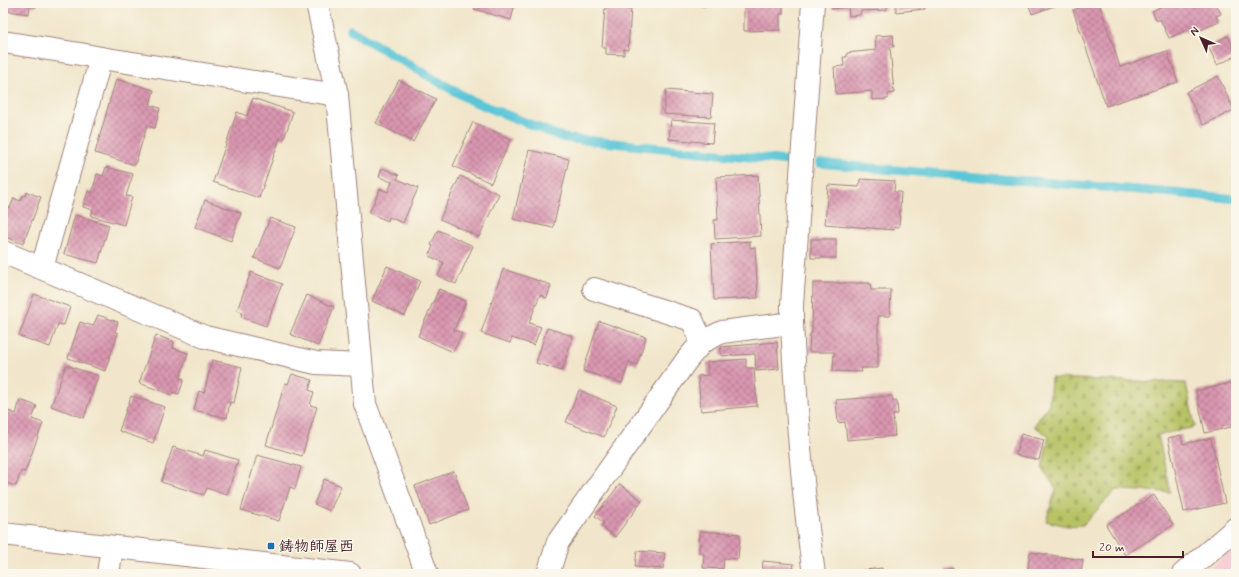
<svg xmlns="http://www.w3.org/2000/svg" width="1239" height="577" font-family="Mynerve,'Klee One',sans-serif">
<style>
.built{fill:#f6cfd7}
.cemetery{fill:url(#cemetery-stones);stroke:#807148}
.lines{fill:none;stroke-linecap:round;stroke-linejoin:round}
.stream{stroke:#5cc6d7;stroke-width:9}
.building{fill:url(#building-cross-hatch)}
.minor-casing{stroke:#9e827b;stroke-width:24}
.minor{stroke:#fff;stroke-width:22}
.poi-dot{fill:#1f6fb2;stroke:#fbf7ec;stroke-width:1.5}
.labels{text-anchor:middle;stroke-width:3;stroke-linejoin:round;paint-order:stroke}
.poi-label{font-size:15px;font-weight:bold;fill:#4a1f2b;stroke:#fbf7ec;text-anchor:start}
</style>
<defs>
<pattern id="cemetery-stones" width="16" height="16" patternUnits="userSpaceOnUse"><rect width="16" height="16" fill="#b7c365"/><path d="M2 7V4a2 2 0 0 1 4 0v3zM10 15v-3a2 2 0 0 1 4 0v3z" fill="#9fa758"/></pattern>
<pattern id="building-cross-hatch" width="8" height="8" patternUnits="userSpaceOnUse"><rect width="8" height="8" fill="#d996b0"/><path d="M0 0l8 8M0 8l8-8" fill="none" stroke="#b27a8f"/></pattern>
</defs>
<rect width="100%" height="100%" fill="#fbf7ec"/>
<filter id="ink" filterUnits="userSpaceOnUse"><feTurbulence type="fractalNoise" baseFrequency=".025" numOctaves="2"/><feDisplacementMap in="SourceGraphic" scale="8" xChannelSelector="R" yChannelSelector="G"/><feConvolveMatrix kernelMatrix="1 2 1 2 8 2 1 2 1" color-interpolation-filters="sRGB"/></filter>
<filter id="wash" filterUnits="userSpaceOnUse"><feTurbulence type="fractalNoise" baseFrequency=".012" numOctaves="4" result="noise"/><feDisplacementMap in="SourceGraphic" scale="16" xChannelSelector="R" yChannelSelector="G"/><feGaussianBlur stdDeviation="0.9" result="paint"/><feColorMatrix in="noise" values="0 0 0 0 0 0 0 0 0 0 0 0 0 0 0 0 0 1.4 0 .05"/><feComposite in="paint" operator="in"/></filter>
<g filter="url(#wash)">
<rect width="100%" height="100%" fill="#f1e6cb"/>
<path class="built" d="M 1236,546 L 1236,574 L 1204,574 Z"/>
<path class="cemetery" d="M 1051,378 L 1186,383 L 1195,427 L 1158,435 L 1170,492 L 1116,490 L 1083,525 L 1067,526 L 1046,521 L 1056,489 L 1042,468 L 1049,436 L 1034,426 L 1049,404 Z"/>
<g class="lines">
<g class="stream">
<path d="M 350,30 L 470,100 L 564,138 L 788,161"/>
<path d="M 820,163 C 958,177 1097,185 1236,199"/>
</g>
</g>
<g id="blocks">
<g class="building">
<path d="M 8,3 L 37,3 L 36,7 L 30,6 L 29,14 L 7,11 Z"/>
<path d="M 476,3 L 515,3 L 511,20 L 474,9 Z"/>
<path d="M 701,3 L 726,3 L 726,4 L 702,7 Z"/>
<path d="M 757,3 L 783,3 L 783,14 L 780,14 L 780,30 L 744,31 L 744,5 L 757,5 Z"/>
<path d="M 832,3 L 887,3 L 887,10 L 861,11 L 860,15 L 849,16 L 848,7 L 832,9 Z"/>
<path d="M 896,3 L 924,3 L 925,9 L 896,12 Z"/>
<path d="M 1028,3 L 1062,3 L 1032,14 Z"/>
<path d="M 1093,3 L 1099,3 L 1120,67 L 1167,51 L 1178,82 L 1106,106 L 1073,10 Z"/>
<path d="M 1168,3 L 1216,3 L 1221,14 L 1216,16 L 1219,22 L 1198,31 L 1196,26 L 1169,38 L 1160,19 L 1157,21 L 1152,11 Z"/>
<path d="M 605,7 L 631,9 L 628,50 L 624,49 L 624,55 L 606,54 L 606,48 L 602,48 Z"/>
<path d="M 893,35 L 894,47 L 890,47 L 894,93 L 888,94 L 888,99 L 872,100 L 872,91 L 836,94 L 834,67 L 844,66 L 843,57 L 847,57 L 847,53 L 876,50 L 875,36 Z"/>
<path d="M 1228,36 L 1236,53 L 1236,56 L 1217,65 L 1208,46 Z"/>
<path d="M 1218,76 L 1234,110 L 1203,125 L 1186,92 Z"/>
<path d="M 116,79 L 154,90 L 150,105 L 160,108 L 155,128 L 147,126 L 135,165 L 95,153 Z"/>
<path d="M 399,80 L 436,99 L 413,142 L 376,123 Z"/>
<path d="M 666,90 L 713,94 L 711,117 L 664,114 Z"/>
<path d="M 253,98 L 293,112 L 284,139 L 280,138 L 259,198 L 213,182 L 237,112 L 247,116 Z"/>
<path d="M 671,120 L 714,123 L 712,143 L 669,139 Z"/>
<path d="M 473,122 L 511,139 L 491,183 L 453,166 Z"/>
<path d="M 529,150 L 569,159 L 553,228 L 513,219 Z"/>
<path d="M 106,167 L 133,174 L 126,196 L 132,197 L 124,225 L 91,216 L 93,210 L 83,207 L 88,191 L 92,193 L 97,174 L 103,176 Z"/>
<path d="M 382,168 L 399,175 L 397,179 L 418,188 L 403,223 L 389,217 L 388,221 L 369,213 L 380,189 L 388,192 L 392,182 L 379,177 Z"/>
<path d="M 758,175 L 761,236 L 715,239 L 714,220 L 718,220 L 716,177 Z"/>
<path d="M 460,176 L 499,194 L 479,237 L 440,219 Z"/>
<path d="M 860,179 L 895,181 L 894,192 L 901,192 L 899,227 L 894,227 L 894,230 L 825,224 L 828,185 L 859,187 Z"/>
<path d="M 27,192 L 41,197 L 23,244 L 3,236 L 3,206 L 10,208 L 14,198 L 20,201 L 23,195 L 25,196 Z"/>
<path d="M 205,200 L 241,213 L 231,241 L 195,227 Z"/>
<path d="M 75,215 L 109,225 L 98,263 L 64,254 Z"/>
<path d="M 270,218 L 296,227 L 280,268 L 254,258 Z"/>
<path d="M 438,230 L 473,246 L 456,284 L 438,276 L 444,263 L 429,256 L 433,246 L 431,245 Z"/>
<rect x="811" y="239" width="25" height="19"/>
<path d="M 750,241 L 750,248 L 755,247 L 758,298 L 714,300 L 711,244 Z"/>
<path d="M 387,266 L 420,281 L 405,316 L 372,301 Z"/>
<path d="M 503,269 L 551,285 L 547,298 L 540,295 L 529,323 L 541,327 L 534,345 L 512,338 L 510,343 L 481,333 Z"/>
<path d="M 251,272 L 282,284 L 266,326 L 241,317 L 242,312 L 237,310 Z"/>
<path d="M 813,283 L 870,283 L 871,290 L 891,290 L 890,316 L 878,316 L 878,368 L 861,368 L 862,372 L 833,371 L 834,352 L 809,352 L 810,334 L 812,333 Z"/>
<path d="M 439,289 L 466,301 L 454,330 L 462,333 L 453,352 L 418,336 Z"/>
<path d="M 34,294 L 70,307 L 64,325 L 58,324 L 50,347 L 19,336 Z"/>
<path d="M 307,295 L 334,307 L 318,346 L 290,334 Z"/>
<path d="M 98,315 L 118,322 L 115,332 L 118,333 L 105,371 L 68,358 L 80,322 L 93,326 Z"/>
<path d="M 599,321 L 646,337 L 637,365 L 629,362 L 622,383 L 583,371 Z"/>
<path d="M 547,328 L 573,336 L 562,371 L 536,363 Z"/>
<path d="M 156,335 L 174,342 L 173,348 L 188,353 L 180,378 L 184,379 L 179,394 L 173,392 L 172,395 L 139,383 Z"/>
<path d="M 777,342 L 779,369 L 756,371 L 755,354 L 721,356 L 721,347 Z"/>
<path d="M 746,359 L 746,368 L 754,368 L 757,406 L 701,411 L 698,376 L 708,375 L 707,362 Z"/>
<path d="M 212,360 L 242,367 L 234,403 L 230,402 L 227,418 L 194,410 L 199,391 L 204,393 Z"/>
<path d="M 66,365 L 98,376 L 84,418 L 51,406 Z"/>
<path d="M 292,374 L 312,380 L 309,390 L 314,392 L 310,405 L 317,407 L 302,456 L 266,445 L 285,383 L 288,384 Z"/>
<path d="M 1235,382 L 1236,389 L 1236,426 L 1205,433 L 1196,391 Z"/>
<path d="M 579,390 L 617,406 L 604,437 L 566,422 Z"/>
<path d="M 131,396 L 165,407 L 153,443 L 119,431 Z"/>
<path d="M 892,396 L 893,401 L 897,401 L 898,414 L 893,415 L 895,436 L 847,440 L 845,422 L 838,423 L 836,400 Z"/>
<path d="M 20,400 L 37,406 L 32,419 L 43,423 L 25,472 L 21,471 L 16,486 L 3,482 L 3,409 L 16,414 Z"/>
<path d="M 1021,434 L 1044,440 L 1039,460 L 1016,455 Z"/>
<path d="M 1181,435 L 1183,444 L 1211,438 L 1225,503 L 1184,512 L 1168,438 Z"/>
<path d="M 173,447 L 203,456 L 205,450 L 238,460 L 227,495 L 207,488 L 204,495 L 161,482 Z"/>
<path d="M 257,455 L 301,467 L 295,489 L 290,487 L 279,521 L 241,510 Z"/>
<path d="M 454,471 L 468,510 L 429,525 L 415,486 Z"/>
<path d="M 324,479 L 341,486 L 330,511 L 314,504 Z"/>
<path d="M 620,484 L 642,501 L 615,537 L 601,526 L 604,523 L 595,516 Z"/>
<path d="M 1154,495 L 1173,525 L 1125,555 L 1106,525 Z"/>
<path d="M 700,531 L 740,534 L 738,559 L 724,558 L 723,569 L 703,568 L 704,554 L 699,553 Z"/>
<path d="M 637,551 L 665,553 L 663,569 L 635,567 Z"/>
<path d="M 1030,552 L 1083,560 L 1081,574 L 1027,574 Z"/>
<path d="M 763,561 L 794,564 L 792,574 L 762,574 Z"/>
<path d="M 882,568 L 883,574 L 840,574 L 840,573 Z"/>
<path d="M 953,568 L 955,574 L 947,574 L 945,570 Z"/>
</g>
</g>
</g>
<g filter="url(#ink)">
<use href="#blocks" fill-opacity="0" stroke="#9e827b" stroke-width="1"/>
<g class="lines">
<defs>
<g id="minor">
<path d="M 317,3 L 337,95 L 365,404 L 427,574"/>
<path d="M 3,42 L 80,54 L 101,58 L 337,95"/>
<path d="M 3,252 L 205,337 L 316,363 L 361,365"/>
<path d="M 42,268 L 101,58"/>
<path d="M 594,289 L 692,320 L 702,342"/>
<path d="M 792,323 C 796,407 802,491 814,574"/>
<path d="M 3,534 L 350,574"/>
<path d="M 108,574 L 112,547"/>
<path d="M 548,574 L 558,542 L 686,361 L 702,342 L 722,332 L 792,323 L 792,305 L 813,3"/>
<path d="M 1183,574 L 1236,528"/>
</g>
</defs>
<use href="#minor" class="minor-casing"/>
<use href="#minor" class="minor"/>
</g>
</g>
<rect class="poi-dot" x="267" y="542" width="8" height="8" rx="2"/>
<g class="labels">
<g class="poi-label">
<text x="279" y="551">鋳物師屋西</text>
</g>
</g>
<rect width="1239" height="577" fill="none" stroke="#fbf7ec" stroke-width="16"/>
<g transform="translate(1201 38) rotate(315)" stroke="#fbf7ec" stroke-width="3" paint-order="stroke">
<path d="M0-3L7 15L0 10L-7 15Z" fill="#4a1f2b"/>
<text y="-6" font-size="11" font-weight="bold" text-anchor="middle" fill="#4a1f2b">N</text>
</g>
<path d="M1093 551v6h90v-6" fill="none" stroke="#4a1f2b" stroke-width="2"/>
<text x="1099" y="551" font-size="12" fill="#4a1f2b" stroke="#fbf7ec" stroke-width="3" paint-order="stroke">20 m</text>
</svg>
